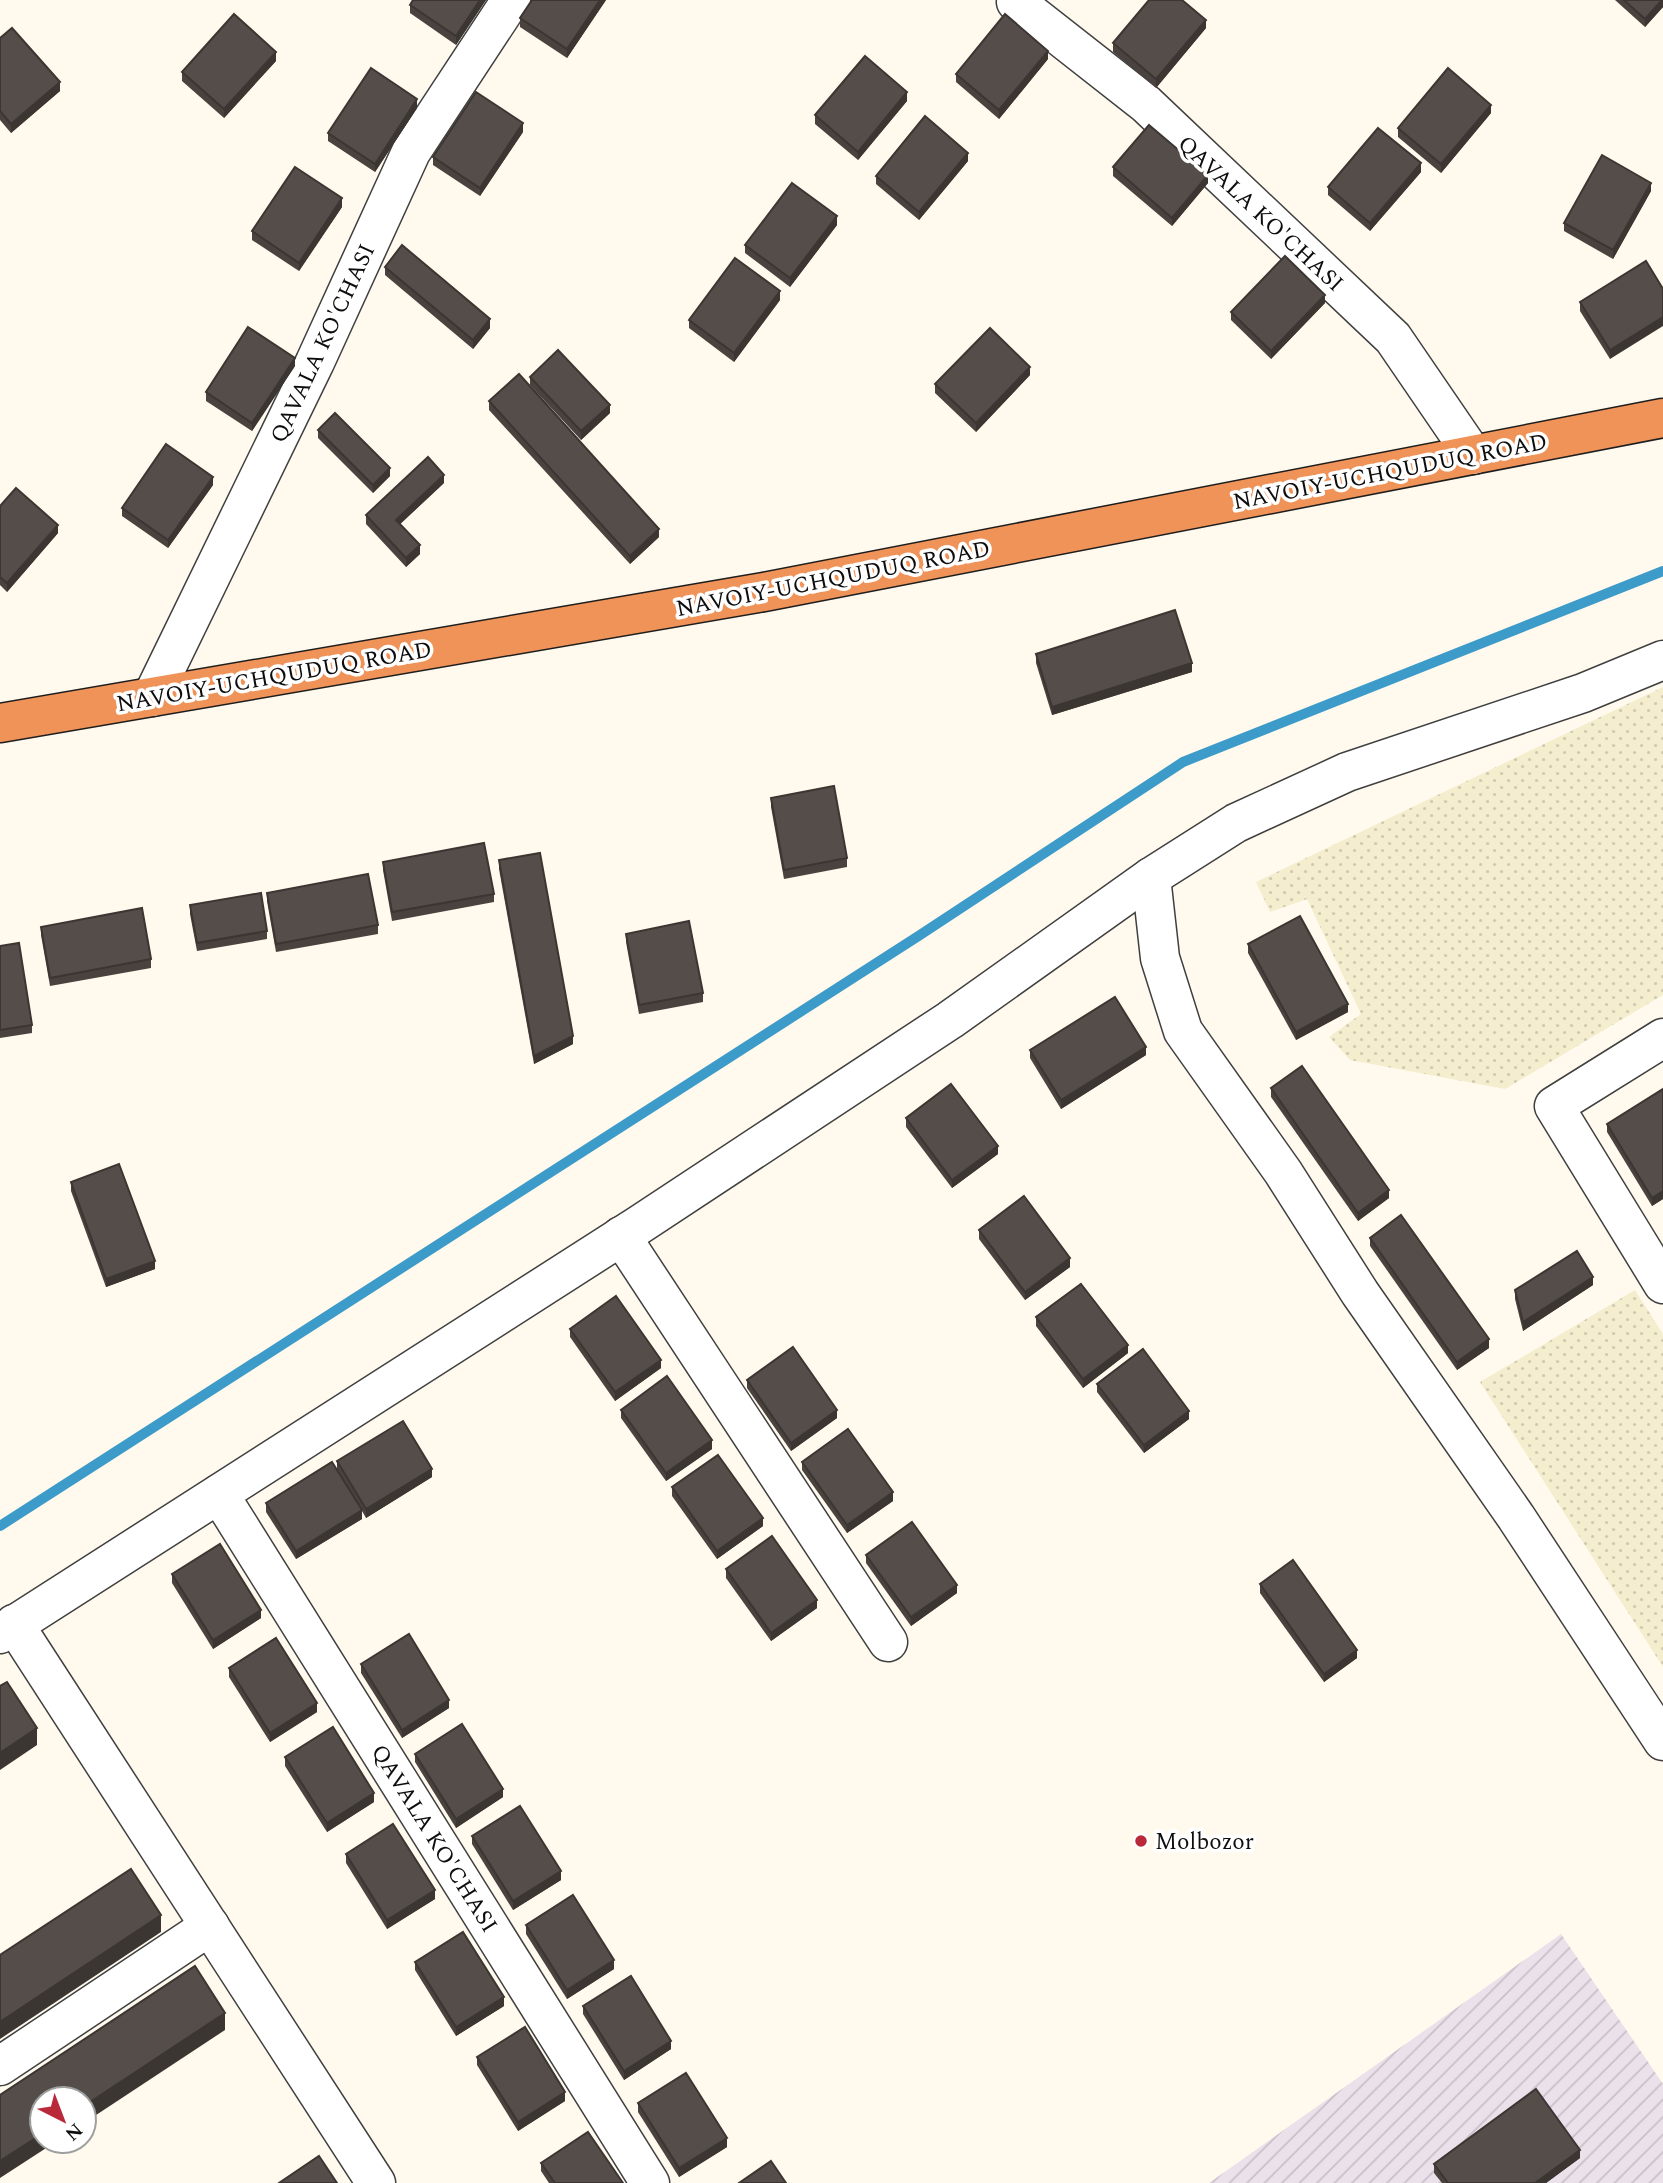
<svg xmlns="http://www.w3.org/2000/svg" width="1663" height="2183" font-family="Spectral,serif">
<style>
.industrial{fill:url(#industrial-furrows)}
.farmland{fill:url(#farmland-dots)}
.lines{fill:none;stroke-linecap:round;stroke-linejoin:round}
.stream{stroke:#3c9bc9;stroke-width:10}
.street-casing{stroke:#404040;stroke-width:41}
.highway-casing{stroke:#1e1e1e;stroke-width:41}
.street{stroke:#fff;stroke-width:38}
.highway{stroke:#f09359;stroke-width:38}
.wall{fill:#49423f}
.shaded-wall{fill:#3c3633}
.building{fill:#554d49;stroke:#3c3633;stroke-width:2}
.poi-dot{fill:#b9293a;stroke:#fff;stroke-width:2.5}
.labels{text-anchor:middle;stroke-width:7;stroke-linejoin:round;paint-order:stroke}
.street-label{font-size:23px;fill:#0d0d0d;stroke:#fff}
.poi-label{font-size:23px;fill:#0d0d0d;stroke:#fff;text-anchor:start}
</style>
<defs>
<pattern id="industrial-furrows" width="10" height="10" patternUnits="userSpaceOnUse" patternTransform="scale(1.75)"><rect width="10" height="10" fill="#eae1eb"/><path d="M-1 1l2-2M0 10L10 0M9 11l2-2" fill="none" stroke="#c8c0c8"/></pattern>
<pattern id="farmland-dots" width="8" height="8" patternUnits="userSpaceOnUse" patternTransform="scale(1.75)"><rect width="8" height="8" fill="#f4eece"/><path d="M2 2h.1M6 6h.1" fill="none" stroke="#d0cbb0" stroke-width="1.8" stroke-linecap="round"/></pattern>
</defs>
<rect width="100%" height="100%" fill="#fffaed"/>
<path class="industrial" d="M 1561,1934 L 1663,2084 L 1663,2183 L 1209,2183 Z"/>
<g class="farmland">
<path d="M 1663,687 L 1663,995 L 1505,1089 L 1350,1060 L 1329,1037 L 1361,1014 L 1307,899 L 1270,912 L 1256,882 Z"/>
<path d="M 1635,1290 L 1663,1334 L 1663,1667 L 1480,1382 Z"/>
</g>
<g class="lines">
<path class="stream" d="M 0,1526 L 920,935 L 1183,762 L 1663,571"/>
<defs>
<g id="street">
<path d="M 1016,2 L 1146,104 L 1393,338 L 1473,455"/>
<path d="M 152,697 L 315,362 L 411,152 L 511,0"/>
<path d="M 1151,877 L 1160,958 L 1183,1031 L 1283,1172 L 1360,1293 L 1516,1517 L 1663,1741"/>
<path d="M 1663,1038 L 1554,1106 L 1663,1284"/>
<path d="M 621,1236 L 888,1642"/>
<path d="M 219,1494 L 650,2183"/>
<path d="M 14,1624 L 376,2183"/>
<path d="M 0,1634 L 639,1225 L 950,1020 L 1151,877 L 1236,823 L 1347,772 L 1583,693 L 1663,660"/>
<path d="M 0,2066 L 210,1926"/>
</g>
<path id="highway" d="M 0,723 L 764,592 L 1663,418"/>
</defs>
<use href="#street" class="street-casing"/>
<use href="#highway" class="highway-casing"/>
<use href="#street" class="street"/>
<use href="#highway" class="highway"/>
</g>
<g class="wall">
<path d="M 413,0 L 486,0 L 456,45 L 410,13 L 410,5 Z"/>
<path d="M 532,0 L 606,0 L 567,58 L 520,27 L 520,18 Z"/>
<path d="M 1615,0 L 1663,0 L 1663,7 L 1645,27 Z"/>
<path d="M 1206,28 L 1156,88 L 1113,52 L 1113,43 Z"/>
<path d="M 0,38 L 60,91 L 11,133 L 0,120 Z"/>
<path d="M 1048,59 L 999,119 L 956,82 L 956,74 Z"/>
<path d="M 276,61 L 224,118 L 182,81 L 182,72 Z"/>
<path d="M 907,101 L 858,160 L 815,124 L 815,115 Z"/>
<path d="M 417,108 L 375,172 L 328,141 L 328,133 Z"/>
<path d="M 1491,113 L 1441,173 L 1398,137 L 1398,128 Z"/>
<path d="M 523,132 L 480,196 L 433,165 L 433,157 Z"/>
<path d="M 968,161 L 919,220 L 876,184 L 876,176 Z"/>
<path d="M 1113,167 L 1208,183 L 1172,226 L 1113,176 Z"/>
<path d="M 1421,172 L 1370,231 L 1328,195 L 1328,187 Z"/>
<path d="M 1651,191 L 1613,259 L 1564,231 L 1564,223 Z"/>
<path d="M 342,207 L 299,271 L 252,240 L 252,231 Z"/>
<path d="M 837,225 L 790,287 L 745,253 L 745,245 Z"/>
<path d="M 1646,261 L 1610,359 L 1580,311 L 1580,302 Z"/>
<path d="M 385,267 L 490,328 L 473,349 L 385,275 Z"/>
<path d="M 780,300 L 734,362 L 689,328 L 689,320 Z"/>
<path d="M 1325,303 L 1271,359 L 1231,320 L 1231,312 Z"/>
<path d="M 295,366 L 252,431 L 206,401 L 206,392 Z"/>
<path d="M 1030,375 L 976,432 L 935,393 L 935,384 Z"/>
<path d="M 530,377 L 610,413 L 581,440 L 530,385 Z"/>
<path d="M 489,401 L 659,537 L 630,564 L 489,410 Z"/>
<path d="M 318,430 L 390,476 L 373,493 L 318,438 Z"/>
<path d="M 444,483 L 400,524 L 420,554 L 406,567 L 366,524 L 366,515 Z"/>
<path d="M 213,485 L 168,548 L 122,516 L 122,508 Z"/>
<path d="M 0,506 L 58,533 L 7,592 L 0,585 Z"/>
<path d="M 1036,654 L 1192,672 L 1052,715 L 1036,663 Z"/>
<path d="M 771,798 L 847,858 L 847,867 L 784,879 L 771,807 Z"/>
<path d="M 499,860 L 573,1044 L 534,1064 L 499,869 Z"/>
<path d="M 383,862 L 494,894 L 494,902 L 392,921 L 383,870 Z"/>
<path d="M 267,893 L 378,925 L 378,934 L 276,952 L 267,901 Z"/>
<path d="M 190,905 L 267,931 L 267,939 L 197,951 L 190,914 Z"/>
<path d="M 41,927 L 151,959 L 151,968 L 50,986 L 41,935 Z"/>
<path d="M 626,934 L 703,993 L 703,1002 L 639,1014 L 626,942 Z"/>
<path d="M 1248,944 L 1348,1012 L 1296,1040 L 1248,953 Z"/>
<path d="M 0,946 L 32,1025 L 32,1033 L 0,1038 Z"/>
<path d="M 1030,1050 L 1146,1055 L 1061,1109 L 1030,1058 Z"/>
<path d="M 1271,1088 L 1389,1198 L 1358,1221 L 1271,1097 Z"/>
<path d="M 1663,1089 L 1663,1199 L 1652,1206 L 1607,1132 L 1607,1124 Z"/>
<path d="M 906,1118 L 998,1154 L 952,1188 L 906,1127 Z"/>
<path d="M 71,1182 L 155,1269 L 106,1287 L 71,1191 Z"/>
<path d="M 979,1230 L 1070,1267 L 1025,1300 L 979,1239 Z"/>
<path d="M 1370,1238 L 1489,1348 L 1457,1370 L 1370,1246 Z"/>
<path d="M 1593,1285 L 1523,1331 L 1515,1299 L 1515,1290 Z"/>
<path d="M 1036,1317 L 1128,1353 L 1083,1388 L 1036,1326 Z"/>
<path d="M 570,1329 L 661,1368 L 615,1401 L 570,1337 Z"/>
<path d="M 747,1380 L 837,1418 L 791,1451 L 747,1388 Z"/>
<path d="M 1097,1384 L 1189,1419 L 1144,1453 L 1097,1392 Z"/>
<path d="M 621,1410 L 712,1449 L 666,1481 L 621,1418 Z"/>
<path d="M 337,1461 L 432,1477 L 366,1518 L 362,1511 L 362,1519 L 296,1559 L 266,1512 L 266,1503 L 337,1469 Z"/>
<path d="M 802,1462 L 893,1501 L 847,1533 L 802,1470 Z"/>
<path d="M 672,1487 L 763,1526 L 717,1559 L 672,1496 Z"/>
<path d="M 866,1555 L 957,1593 L 911,1626 L 866,1563 Z"/>
<path d="M 726,1569 L 817,1608 L 771,1641 L 726,1578 Z"/>
<path d="M 172,1574 L 261,1618 L 213,1649 L 172,1583 Z"/>
<path d="M 1260,1584 L 1357,1658 L 1324,1682 L 1260,1593 Z"/>
<path d="M 361,1664 L 449,1708 L 402,1738 L 361,1673 Z"/>
<path d="M 229,1668 L 317,1712 L 270,1742 L 229,1677 Z"/>
<path d="M 415,1754 L 503,1797 L 456,1828 L 415,1762 Z"/>
<path d="M 285,1757 L 374,1802 L 327,1832 L 285,1766 Z"/>
<path d="M 472,1836 L 561,1880 L 513,1910 L 472,1844 Z"/>
<path d="M 346,1854 L 435,1899 L 387,1929 L 346,1863 Z"/>
<path d="M 526,1925 L 614,1969 L 567,1999 L 526,1934 Z"/>
<path d="M 415,1962 L 504,2006 L 456,2036 L 415,1970 Z"/>
<path d="M 583,2006 L 671,2049 L 624,2080 L 583,2014 Z"/>
<path d="M 477,2057 L 565,2101 L 518,2131 L 477,2065 Z"/>
<path d="M 638,2103 L 727,2147 L 679,2177 L 638,2112 Z"/>
<path d="M 1580,2158 L 1546,2183 L 1442,2183 L 1434,2173 L 1434,2164 Z"/>
<path d="M 541,2163 L 623,2183 L 549,2183 L 541,2171 Z"/>
</g>
<g class="shaded-wall">
<path d="M 480,0 L 486,0 L 456,45 L 456,36 Z"/>
<path d="M 600,0 L 606,0 L 567,58 L 567,49 Z"/>
<path d="M 1662,0 L 1663,0 L 1663,7 L 1645,27 L 1645,19 Z"/>
<path d="M 1206,20 L 1206,28 L 1156,88 L 1156,79 Z"/>
<path d="M 1048,51 L 1048,59 L 999,119 L 999,110 Z"/>
<path d="M 276,52 L 276,61 L 224,118 L 224,109 Z"/>
<path d="M 60,82 L 60,91 L 11,133 L 11,124 Z"/>
<path d="M 907,92 L 907,101 L 858,160 L 858,152 Z"/>
<path d="M 417,99 L 417,108 L 375,172 L 375,164 Z"/>
<path d="M 1491,105 L 1491,113 L 1441,173 L 1441,164 Z"/>
<path d="M 523,123 L 523,132 L 480,196 L 480,188 Z"/>
<path d="M 968,153 L 968,161 L 919,220 L 919,212 Z"/>
<path d="M 1421,163 L 1421,172 L 1370,231 L 1370,223 Z"/>
<path d="M 1208,175 L 1208,183 L 1172,226 L 1172,218 Z"/>
<path d="M 1651,183 L 1651,191 L 1613,259 L 1613,250 Z"/>
<path d="M 342,198 L 342,207 L 299,271 L 299,263 Z"/>
<path d="M 837,216 L 837,225 L 790,287 L 790,278 Z"/>
<path d="M 780,291 L 780,300 L 734,362 L 734,353 Z"/>
<path d="M 1325,295 L 1325,303 L 1271,359 L 1271,351 Z"/>
<path d="M 1663,317 L 1663,326 L 1610,359 L 1610,350 Z"/>
<path d="M 490,319 L 490,328 L 473,349 L 473,340 Z"/>
<path d="M 295,358 L 295,366 L 252,431 L 252,423 Z"/>
<path d="M 1030,367 L 1030,375 L 976,432 L 976,423 Z"/>
<path d="M 610,405 L 610,413 L 581,440 L 581,431 Z"/>
<path d="M 390,468 L 390,476 L 373,493 L 373,485 Z"/>
<path d="M 444,475 L 444,483 L 396,528 L 396,520 Z"/>
<path d="M 213,477 L 213,485 L 168,548 L 168,540 Z"/>
<path d="M 58,525 L 58,533 L 7,592 L 7,583 Z"/>
<path d="M 659,529 L 659,537 L 630,564 L 630,556 Z"/>
<path d="M 420,545 L 420,554 L 406,567 L 406,558 Z"/>
<path d="M 1192,663 L 1192,672 L 1052,715 L 1052,707 Z"/>
<path d="M 1348,1004 L 1348,1012 L 1296,1040 L 1296,1032 Z"/>
<path d="M 573,1036 L 573,1044 L 534,1064 L 534,1056 Z"/>
<path d="M 1146,1047 L 1146,1055 L 1061,1109 L 1061,1100 Z"/>
<path d="M 998,1146 L 998,1154 L 952,1188 L 952,1180 Z"/>
<path d="M 1389,1190 L 1389,1198 L 1358,1221 L 1358,1213 Z"/>
<path d="M 1663,1191 L 1663,1199 L 1652,1206 L 1652,1198 Z"/>
<path d="M 1070,1258 L 1070,1267 L 1025,1300 L 1025,1292 Z"/>
<path d="M 155,1261 L 155,1269 L 106,1287 L 106,1279 Z"/>
<path d="M 1593,1277 L 1593,1285 L 1523,1331 L 1523,1322 Z"/>
<path d="M 1489,1339 L 1489,1348 L 1457,1370 L 1457,1362 Z"/>
<path d="M 1128,1345 L 1128,1353 L 1083,1388 L 1083,1379 Z"/>
<path d="M 661,1360 L 661,1368 L 615,1401 L 615,1392 Z"/>
<path d="M 837,1410 L 837,1418 L 791,1451 L 791,1443 Z"/>
<path d="M 1189,1411 L 1189,1419 L 1144,1453 L 1144,1445 Z"/>
<path d="M 712,1440 L 712,1449 L 666,1481 L 666,1473 Z"/>
<path d="M 432,1469 L 432,1477 L 366,1518 L 366,1509 Z"/>
<path d="M 893,1492 L 893,1501 L 847,1533 L 847,1525 Z"/>
<path d="M 362,1510 L 362,1519 L 296,1559 L 296,1551 Z"/>
<path d="M 763,1518 L 763,1526 L 717,1559 L 717,1551 Z"/>
<path d="M 957,1585 L 957,1593 L 911,1626 L 911,1617 Z"/>
<path d="M 817,1600 L 817,1608 L 771,1641 L 771,1633 Z"/>
<path d="M 261,1610 L 261,1618 L 213,1649 L 213,1640 Z"/>
<path d="M 1357,1650 L 1357,1658 L 1324,1682 L 1324,1674 Z"/>
<path d="M 449,1700 L 449,1708 L 402,1738 L 402,1730 Z"/>
<path d="M 317,1703 L 317,1712 L 270,1742 L 270,1733 Z"/>
<path d="M 37,1728 L 37,1745 L 0,1770 L 0,1753 Z"/>
<path d="M 503,1789 L 503,1797 L 456,1828 L 456,1819 Z"/>
<path d="M 374,1793 L 374,1802 L 327,1832 L 327,1823 Z"/>
<path d="M 561,1871 L 561,1880 L 513,1910 L 513,1901 Z"/>
<path d="M 435,1890 L 435,1899 L 387,1929 L 387,1920 Z"/>
<path d="M 161,1915 L 161,1932 L 0,2039 L 0,2022 Z"/>
<path d="M 614,1960 L 614,1969 L 567,1999 L 567,1990 Z"/>
<path d="M 504,1997 L 504,2006 L 456,2036 L 456,2027 Z"/>
<path d="M 225,2013 L 225,2030 L 84,2123 L 84,2106 Z"/>
<path d="M 671,2041 L 671,2049 L 624,2080 L 624,2071 Z"/>
<path d="M 565,2092 L 565,2101 L 518,2131 L 518,2122 Z"/>
<path d="M 42,2134 L 42,2141 L 57,2141 L 0,2178 L 0,2161 Z"/>
<path d="M 727,2138 L 727,2147 L 679,2177 L 679,2168 Z"/>
<path d="M 1580,2150 L 1580,2158 L 1546,2183 L 1535,2183 Z"/>
</g>
<g class="building">
<path d="M 413,0 L 480,0 L 456,36 L 410,5 Z"/>
<path d="M 532,0 L 600,0 L 567,49 L 520,18 Z"/>
<path d="M 1149,0 L 1182,0 L 1206,20 L 1156,79 L 1113,43 Z"/>
<path d="M 1624,0 L 1662,0 L 1645,19 Z"/>
<path d="M 234,14 L 276,52 L 224,109 L 182,72 Z"/>
<path d="M 1005,14 L 1048,51 L 999,110 L 956,74 Z"/>
<path d="M 12,28 L 60,82 L 11,124 L 0,111 L 0,38 Z"/>
<path d="M 865,56 L 907,92 L 858,152 L 815,115 Z"/>
<path d="M 371,68 L 417,99 L 375,164 L 328,133 Z"/>
<path d="M 1448,68 L 1491,105 L 1441,164 L 1398,128 Z"/>
<path d="M 476,92 L 523,123 L 480,188 L 433,157 Z"/>
<path d="M 925,116 L 968,153 L 919,212 L 876,176 Z"/>
<path d="M 1149,125 L 1208,175 L 1172,218 L 1113,167 Z"/>
<path d="M 1378,128 L 1421,163 L 1370,223 L 1328,187 Z"/>
<path d="M 1602,155 L 1651,183 L 1613,250 L 1564,223 Z"/>
<path d="M 295,167 L 342,198 L 299,263 L 252,231 Z"/>
<path d="M 792,183 L 837,216 L 790,278 L 745,245 Z"/>
<path d="M 402,245 L 490,319 L 473,340 L 385,267 Z"/>
<path d="M 1285,256 L 1325,295 L 1271,351 L 1231,312 Z"/>
<path d="M 735,258 L 780,291 L 734,353 L 689,320 Z"/>
<path d="M 1646,261 L 1663,289 L 1663,317 L 1610,350 L 1580,302 Z"/>
<path d="M 248,327 L 295,358 L 252,423 L 206,392 Z"/>
<path d="M 990,328 L 1030,367 L 976,423 L 935,384 Z"/>
<path d="M 558,350 L 610,405 L 581,431 L 530,377 Z"/>
<path d="M 519,374 L 659,529 L 630,556 L 489,401 Z"/>
<path d="M 335,413 L 390,468 L 373,485 L 318,430 Z"/>
<path d="M 166,444 L 213,477 L 168,540 L 122,508 Z"/>
<path d="M 428,457 L 444,475 L 396,520 L 420,545 L 406,558 L 366,515 Z"/>
<path d="M 16,488 L 58,525 L 7,583 L 0,577 L 0,506 Z"/>
<path d="M 1175,610 L 1192,663 L 1052,707 L 1036,654 Z"/>
<path d="M 834,786 L 847,858 L 784,870 L 771,798 Z"/>
<path d="M 484,843 L 494,894 L 392,912 L 383,862 Z"/>
<path d="M 540,853 L 573,1036 L 534,1056 L 499,860 Z"/>
<path d="M 368,874 L 378,925 L 276,944 L 267,893 Z"/>
<path d="M 261,893 L 267,931 L 197,943 L 190,905 Z"/>
<path d="M 142,908 L 151,959 L 50,978 L 41,927 Z"/>
<path d="M 1300,916 L 1348,1004 L 1296,1032 L 1248,944 Z"/>
<path d="M 689,921 L 703,993 L 639,1005 L 626,934 Z"/>
<path d="M 19,943 L 32,1025 L 0,1030 L 0,946 Z"/>
<path d="M 1115,997 L 1146,1047 L 1061,1100 L 1030,1050 Z"/>
<path d="M 1302,1066 L 1389,1190 L 1358,1213 L 1271,1088 Z"/>
<path d="M 951,1084 L 998,1146 L 952,1180 L 906,1118 Z"/>
<path d="M 1663,1089 L 1663,1191 L 1652,1198 L 1607,1124 Z"/>
<path d="M 119,1164 L 155,1261 L 106,1279 L 71,1182 Z"/>
<path d="M 1024,1196 L 1070,1258 L 1025,1292 L 979,1230 Z"/>
<path d="M 1401,1215 L 1489,1339 L 1457,1362 L 1370,1238 Z"/>
<path d="M 1577,1251 L 1593,1277 L 1523,1322 L 1515,1290 Z"/>
<path d="M 1081,1284 L 1128,1345 L 1083,1379 L 1036,1317 Z"/>
<path d="M 616,1296 L 661,1360 L 615,1392 L 570,1329 Z"/>
<path d="M 793,1347 L 837,1410 L 791,1443 L 747,1380 Z"/>
<path d="M 1143,1349 L 1189,1411 L 1144,1445 L 1097,1384 Z"/>
<path d="M 667,1376 L 712,1440 L 666,1473 L 621,1410 Z"/>
<path d="M 403,1421 L 432,1469 L 366,1509 L 337,1461 Z"/>
<path d="M 848,1429 L 893,1492 L 847,1525 L 802,1462 Z"/>
<path d="M 718,1455 L 763,1518 L 717,1551 L 672,1487 Z"/>
<path d="M 332,1462 L 362,1510 L 296,1551 L 266,1503 Z"/>
<path d="M 912,1522 L 957,1585 L 911,1617 L 866,1555 Z"/>
<path d="M 772,1536 L 817,1600 L 771,1633 L 726,1569 Z"/>
<path d="M 220,1544 L 261,1610 L 213,1640 L 172,1574 Z"/>
<path d="M 1293,1560 L 1357,1650 L 1324,1674 L 1260,1584 Z"/>
<path d="M 409,1634 L 449,1700 L 402,1730 L 361,1664 Z"/>
<path d="M 276,1638 L 317,1703 L 270,1733 L 229,1668 Z"/>
<path d="M 7,1682 L 37,1728 L 0,1753 L 0,1686 Z"/>
<path d="M 462,1724 L 503,1789 L 456,1819 L 415,1754 Z"/>
<path d="M 333,1727 L 374,1793 L 327,1823 L 285,1757 Z"/>
<path d="M 520,1806 L 561,1871 L 513,1901 L 472,1836 Z"/>
<path d="M 393,1824 L 435,1890 L 387,1920 L 346,1854 Z"/>
<path d="M 131,1869 L 161,1915 L 0,2022 L 0,1955 Z"/>
<path d="M 573,1895 L 614,1960 L 567,1990 L 526,1925 Z"/>
<path d="M 463,1932 L 504,1997 L 456,2027 L 415,1962 Z"/>
<path d="M 195,1966 L 225,2013 L 84,2106 L 84,2099 L 42,2099 L 42,2134 L 0,2161 L 0,2095 Z"/>
<path d="M 631,1976 L 671,2041 L 624,2071 L 583,2006 Z"/>
<path d="M 525,2027 L 565,2092 L 518,2122 L 477,2057 Z"/>
<path d="M 686,2073 L 727,2138 L 679,2168 L 638,2103 Z"/>
<path d="M 1536,2089 L 1580,2150 L 1535,2183 L 1448,2183 L 1434,2164 Z"/>
<path d="M 588,2132 L 623,2183 L 555,2183 L 541,2163 Z"/>
<path d="M 319,2156 L 337,2183 L 279,2183 Z"/>
<path d="M 771,2161 L 786,2183 L 739,2183 Z"/>
</g>
<circle class="poi-dot" cx="1141" cy="1841" r="7"/>
<g class="labels">
<g class="street-label">
<text transform="translate(1261 213) rotate(43)" y="8">QAVALA KO'CHASI</text>
<text transform="translate(322 343) rotate(-65)" y="8">QAVALA KO'CHASI</text>
<text transform="translate(1390 471) rotate(-11)" y="8">NAVOIY-UCHQUDUQ ROAD</text>
<text transform="translate(833 578) rotate(-11)" y="8">NAVOIY-UCHQUDUQ ROAD</text>
<text transform="translate(274 676) rotate(-10)" y="8">NAVOIY-UCHQUDUQ ROAD</text>
<text transform="translate(435 1838) rotate(58)" y="8">QAVALA KO'CHASI</text>
</g>
<g class="poi-label">
<text x="1155" y="1849">Molbozor</text>
</g>
</g>
<g transform="translate(63 2120) rotate(138)"><circle r="33" fill="#ffffff" stroke="#9e9e9e" stroke-width="2"/>
<path d="M0-5L12 26L0 18L-12 26Z" fill="#b9293a"/>
<text y="-10" font-size="19" font-weight="bold" text-anchor="middle" fill="#0d0d0d">N</text>
</g>
</svg>
